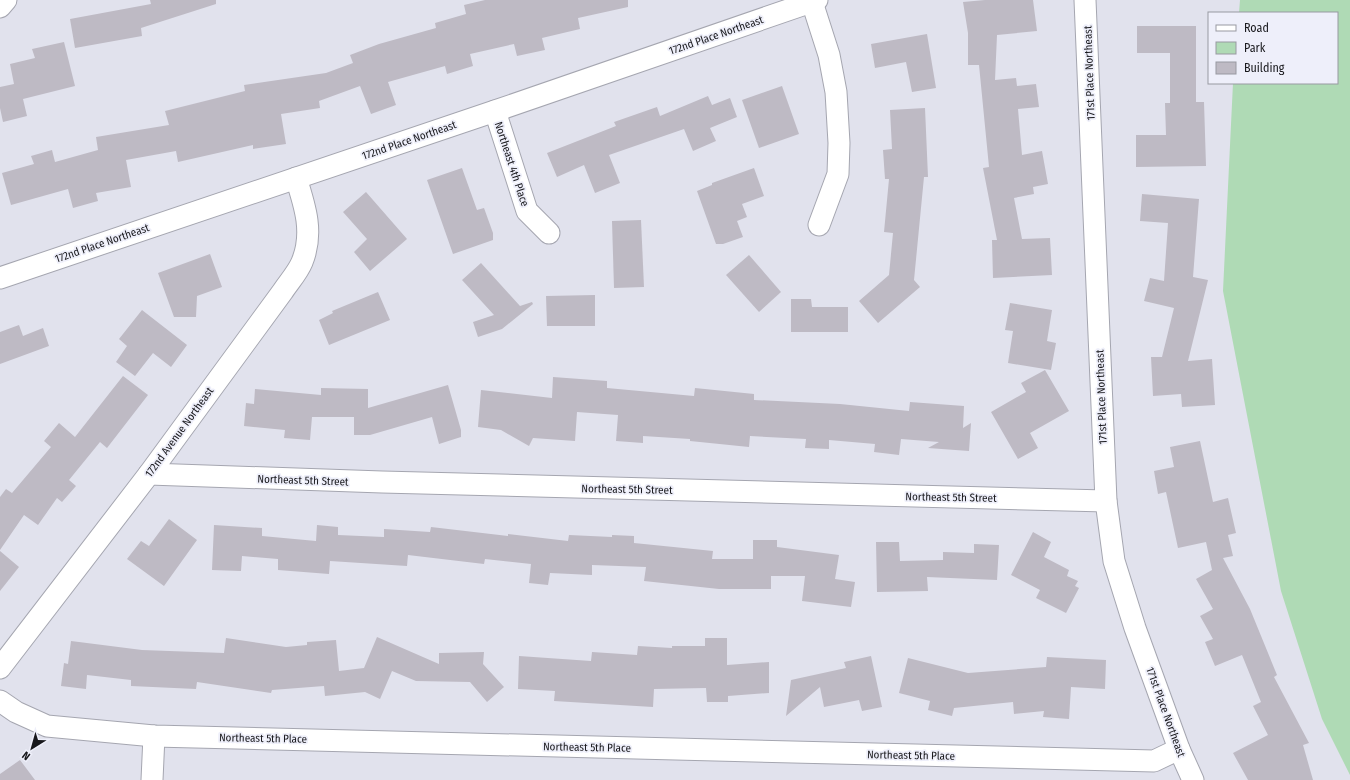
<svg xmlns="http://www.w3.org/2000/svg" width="1350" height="780" font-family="'Fira Sans Condensed',sans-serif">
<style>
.green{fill:#afdab5}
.building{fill:#bebac4}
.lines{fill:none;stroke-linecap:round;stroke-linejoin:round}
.street-casing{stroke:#a5a6b0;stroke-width:23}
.street{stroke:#fff;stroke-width:21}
.labels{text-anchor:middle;stroke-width:3.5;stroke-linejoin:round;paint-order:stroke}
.street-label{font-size:11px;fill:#18181c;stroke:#eeeffa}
</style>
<rect width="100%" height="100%" fill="#e1e2ed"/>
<path class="green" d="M 1240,0 L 1350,0 L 1350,775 L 1322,719 L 1281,591 L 1223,291 L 1233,83 L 1337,83 L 1337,13 L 1239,13 Z"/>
<g class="building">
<path d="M 150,0 L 216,0 L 216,4 L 141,28 L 142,36 L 75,48 L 70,19 L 151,4 Z"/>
<path d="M 485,0 L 628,0 L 628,7 L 578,18 L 580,29 L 542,38 L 545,50 L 517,56 L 514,44 L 470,54 L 473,66 L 447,74 L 445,66 L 388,82 L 396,105 L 371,114 L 360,86 L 319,101 L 320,108 L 281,114 L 286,144 L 253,149 L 253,145 L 178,162 L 176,151 L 126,160 L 131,187 L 96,193 L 98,201 L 73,208 L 68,189 L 11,205 L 2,173 L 34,164 L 31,156 L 52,150 L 55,162 L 98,150 L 96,137 L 169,125 L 165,111 L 245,91 L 244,85 L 326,73 L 353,63 L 350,55 L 379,44 L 436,28 L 435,23 L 466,14 L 464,5 Z"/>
<path d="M 985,0 L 1033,0 L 1037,31 L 997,35 L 995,80 L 1016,78 L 1017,86 L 1036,84 L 1039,107 L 1018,109 L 1022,155 L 1042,151 L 1048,184 L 1033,187 L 1034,194 L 1014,198 L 1022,239 L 1050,238 L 1052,275 L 993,278 L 992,240 L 997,240 L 983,168 L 989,167 L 979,65 L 968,65 L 968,33 L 963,2 Z"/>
<path d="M 1137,26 L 1196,26 L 1196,102 L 1204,102 L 1206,166 L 1136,167 L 1136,135 L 1166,135 L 1165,103 L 1170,103 L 1170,53 L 1137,53 Z"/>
<path d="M 927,34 L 936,88 L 912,92 L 906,62 L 875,68 L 871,44 Z"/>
<path d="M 64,42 L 75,86 L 23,99 L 27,116 L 3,122 L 0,108 L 0,87 L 14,84 L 10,64 L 35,58 L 32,49 Z"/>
<path d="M 782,86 L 799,134 L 759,148 L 742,100 Z"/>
<path d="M 708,96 L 712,105 L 730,98 L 737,117 L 710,128 L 716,141 L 693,151 L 684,129 L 609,155 L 620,183 L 595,193 L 584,165 L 557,177 L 547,153 L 616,126 L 614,122 L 657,107 L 660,116 Z"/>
<path d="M 925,108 L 928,177 L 924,177 L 914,280 L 920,287 L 878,323 L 859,301 L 889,275 L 893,233 L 884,232 L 889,179 L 885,179 L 883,150 L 892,149 L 890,110 Z"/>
<path d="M 462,168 L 477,210 L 484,208 L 493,233 L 493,240 L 453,254 L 427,180 Z"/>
<path d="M 754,168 L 764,196 L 742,204 L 747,217 L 737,221 L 743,237 L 723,244 L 716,244 L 697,191 L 712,185 L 712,183 Z"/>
<path d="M 366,192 L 407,239 L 370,271 L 354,252 L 367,239 L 343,212 Z"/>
<path d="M 1142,194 L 1199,199 L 1193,277 L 1208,280 L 1188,361 L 1212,359 L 1215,405 L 1182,407 L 1181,394 L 1153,396 L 1151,357 L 1162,357 L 1174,308 L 1144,301 L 1150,278 L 1164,281 L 1168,223 L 1140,221 Z"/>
<path d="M 641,220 L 644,287 L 614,288 L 612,221 Z"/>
<path d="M 210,254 L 222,287 L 197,296 L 196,317 L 174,317 L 158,273 Z"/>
<path d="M 749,255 L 781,292 L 759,312 L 726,275 Z"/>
<path d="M 481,263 L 520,306 L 532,302 L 533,304 L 502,329 L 478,337 L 473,322 L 494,315 L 462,280 Z"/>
<path d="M 378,292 L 390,320 L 329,345 L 319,320 L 333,313 L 332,311 Z"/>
<path d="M 595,295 L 595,326 L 547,326 L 546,296 Z"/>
<path d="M 791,299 L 811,299 L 812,307 L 848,307 L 848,332 L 791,332 Z"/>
<path d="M 1010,303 L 1052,310 L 1047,341 L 1056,343 L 1051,370 L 1008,363 L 1013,331 L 1005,330 Z"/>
<path d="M 142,310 L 187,345 L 171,367 L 153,353 L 135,376 L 116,362 L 127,346 L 119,339 Z"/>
<path d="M 19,325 L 23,336 L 43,328 L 49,346 L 0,364 L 0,332 Z"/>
<path d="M 1045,370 L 1069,411 L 1030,433 L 1038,448 L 1018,459 L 991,412 L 1026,392 L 1021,383 Z"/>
<path d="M 123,376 L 148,395 L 107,448 L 100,442 L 69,480 L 76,486 L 62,502 L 57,498 L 38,525 L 24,515 L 0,550 L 0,497 L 6,489 L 12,493 L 51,447 L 44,441 L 59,423 L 75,437 Z"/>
<path d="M 553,377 L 607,381 L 607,388 L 694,396 L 695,388 L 754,394 L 754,400 L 840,404 L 909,411 L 910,402 L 964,406 L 963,428 L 971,423 L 969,451 L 928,448 L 939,442 L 901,439 L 899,455 L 874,452 L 875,444 L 829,440 L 829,449 L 805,448 L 806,439 L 750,436 L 749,447 L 690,441 L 690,439 L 643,436 L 643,443 L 616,441 L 618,415 L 577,412 L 575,441 L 533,438 L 529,446 L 501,430 L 478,427 L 481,390 L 552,398 Z"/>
<path d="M 448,385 L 461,430 L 461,437 L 439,444 L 432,417 L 370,435 L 354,435 L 354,417 L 312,417 L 310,440 L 284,438 L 285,430 L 244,426 L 246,403 L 254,404 L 255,389 L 321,395 L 321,388 L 368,389 L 368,408 Z"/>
<path d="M 1200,441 L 1213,502 L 1228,498 L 1236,533 L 1228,535 L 1233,556 L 1223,558 L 1250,609 L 1277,675 L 1274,677 L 1309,743 L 1303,745 L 1313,780 L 1248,780 L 1233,753 L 1268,735 L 1253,706 L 1261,702 L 1242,655 L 1215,666 L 1205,642 L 1213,639 L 1200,616 L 1213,609 L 1196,579 L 1212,570 L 1206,542 L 1178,548 L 1166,492 L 1158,494 L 1154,471 L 1174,467 L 1170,447 Z"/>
<path d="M 169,519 L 197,540 L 164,586 L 127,559 L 141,541 L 149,546 Z"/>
<path d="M 214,525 L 262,528 L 262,536 L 316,541 L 317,525 L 338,527 L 338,535 L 384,537 L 384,529 L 430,532 L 431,527 L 508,536 L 508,534 L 568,541 L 569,535 L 612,537 L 612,535 L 634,536 L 634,543 L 713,551 L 712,559 L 753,559 L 753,540 L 777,540 L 777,547 L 839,555 L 835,579 L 855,582 L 851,607 L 802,601 L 805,576 L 771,576 L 771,589 L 719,589 L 644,581 L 646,567 L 592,565 L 592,575 L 550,573 L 548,585 L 529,583 L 531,564 L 485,559 L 484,564 L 408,555 L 407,566 L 330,561 L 329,574 L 278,570 L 278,559 L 242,556 L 241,571 L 212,570 Z"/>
<path d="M 1033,532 L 1051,542 L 1044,557 L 1069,570 L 1067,576 L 1078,581 L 1075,586 L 1079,588 L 1066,613 L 1036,598 L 1040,590 L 1011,575 Z"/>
<path d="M 876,542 L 899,542 L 900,561 L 943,560 L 943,552 L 974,553 L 974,544 L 999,545 L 997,580 L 927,577 L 928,591 L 877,592 Z"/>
<path d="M 0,551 L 19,567 L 0,591 Z"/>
<path d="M 377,637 L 439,664 L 439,653 L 484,652 L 483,664 L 504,687 L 487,702 L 470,682 L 416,681 L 392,671 L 380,699 L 365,692 L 325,696 L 324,686 L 272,690 L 271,693 L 197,682 L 196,689 L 131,686 L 131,680 L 87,675 L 86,689 L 61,686 L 64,663 L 68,664 L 71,641 L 142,650 L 224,653 L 226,638 L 286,647 L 307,645 L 307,642 L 336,640 L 339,671 L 364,668 Z"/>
<path d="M 705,638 L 727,638 L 727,665 L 769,662 L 769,693 L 728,696 L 728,702 L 707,702 L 706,688 L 654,689 L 653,707 L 554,701 L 555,691 L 518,689 L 519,656 L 591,661 L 592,652 L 637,655 L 638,646 L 672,648 L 672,646 L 705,646 Z"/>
<path d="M 871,656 L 882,707 L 862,711 L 859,700 L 824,707 L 820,687 L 786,716 L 791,680 L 846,668 L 844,662 Z"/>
<path d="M 1047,657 L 1106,660 L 1105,689 L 1071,687 L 1069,719 L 1043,717 L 1044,711 L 1014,714 L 1013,702 L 954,708 L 952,716 L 928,710 L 930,701 L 899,693 L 908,658 L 968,673 L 1046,667 Z"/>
<path d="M 20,760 L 35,780 L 0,780 L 0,774 Z"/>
</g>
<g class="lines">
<defs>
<g id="street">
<path d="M 1085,0 L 1106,501 L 1114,561 L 1135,628 L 1179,749 L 1193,780"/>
<path d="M 812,2 L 829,55 L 836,92 L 839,143 L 838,174 L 819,225"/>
<path d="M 0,7 L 6,0"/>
<path d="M 495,111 L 527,211 L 549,233"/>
<path d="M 0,278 L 495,111 L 817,0"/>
<path d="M 149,474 L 382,482 L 1106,501"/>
<path d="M 0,668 L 149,474 L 283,291 C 289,282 298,272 302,262 C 314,233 305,206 296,178"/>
<path d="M 0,701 L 16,712 L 47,726 L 154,736 L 1154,761 L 1179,749"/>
<path d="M 152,780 L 154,736"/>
</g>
</defs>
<use href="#street" class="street-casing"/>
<use href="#street" class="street"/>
</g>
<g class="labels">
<g class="street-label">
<text transform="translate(716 35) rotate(-19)" y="4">172nd Place Northeast</text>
<text transform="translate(1089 73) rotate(-92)" y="4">171st Place Northeast</text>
<text transform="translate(409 140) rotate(-19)" y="4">172nd Place Northeast</text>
<text transform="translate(512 164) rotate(72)" y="4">Northeast 4th Place</text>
<text transform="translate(102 243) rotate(-19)" y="4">172nd Place Northeast</text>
<text transform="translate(1101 397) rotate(-92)" y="4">171st Place Northeast</text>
<text transform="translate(179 432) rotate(-54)" y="4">172nd Avenue Northeast</text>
<text transform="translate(303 480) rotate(2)" y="4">Northeast 5th Street</text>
<text transform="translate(627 489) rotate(1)" y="4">Northeast 5th Street</text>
<text transform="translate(951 497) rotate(1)" y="4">Northeast 5th Street</text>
<text transform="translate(1166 712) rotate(70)" y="4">171st Place Northeast</text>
<text transform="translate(263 738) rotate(1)" y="4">Northeast 5th Place</text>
<text transform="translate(587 747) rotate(1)" y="4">Northeast 5th Place</text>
<text transform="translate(911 755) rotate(1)" y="4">Northeast 5th Place</text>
</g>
</g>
<rect x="1208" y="12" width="130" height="72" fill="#eeeffa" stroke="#9899a1"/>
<rect x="1216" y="25" width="20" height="6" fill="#ffffff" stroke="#9899a1"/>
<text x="1244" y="32" font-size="12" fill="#18181c">Road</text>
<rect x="1216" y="42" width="20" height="12" fill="#afdab5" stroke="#9899a1"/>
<text x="1244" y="52" font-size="12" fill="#18181c">Park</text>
<rect x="1216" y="62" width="20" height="12" fill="#bebac4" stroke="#9899a1"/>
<text x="1244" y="72" font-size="12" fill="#18181c">Building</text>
<g transform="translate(32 748) rotate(217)" stroke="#eeeffa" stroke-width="3" paint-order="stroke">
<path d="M0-3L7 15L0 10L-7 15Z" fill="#18181c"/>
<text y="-6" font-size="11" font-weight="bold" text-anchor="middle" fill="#18181c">N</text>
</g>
</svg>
